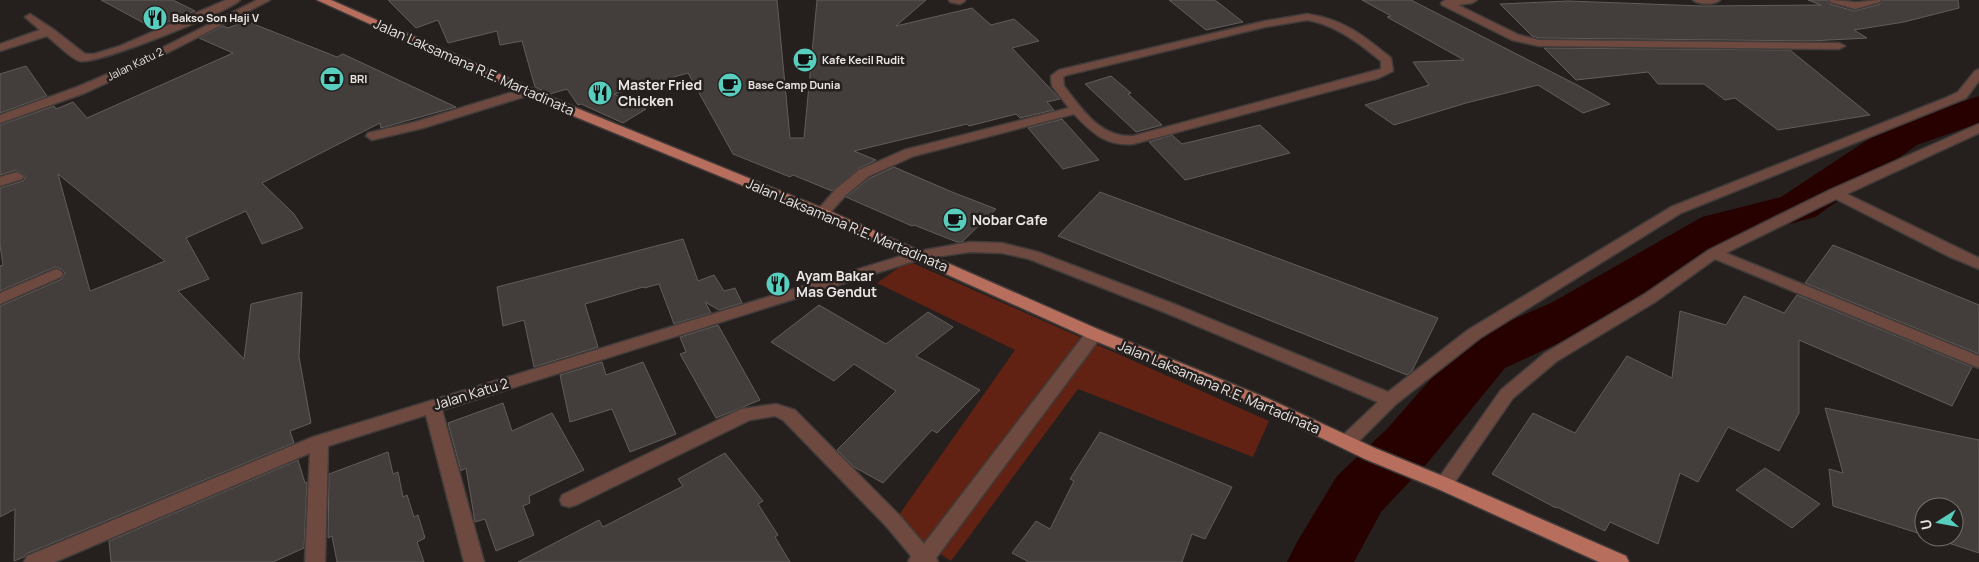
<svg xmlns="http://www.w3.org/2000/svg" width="1979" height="562" font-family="Manrope,sans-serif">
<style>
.green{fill:#612214}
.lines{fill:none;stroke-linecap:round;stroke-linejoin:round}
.river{fill:#270100;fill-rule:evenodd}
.building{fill:#433e3c;stroke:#625c5a;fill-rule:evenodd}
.minor-casing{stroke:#413c3a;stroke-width:3}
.major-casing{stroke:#413c3a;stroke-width:3}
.minor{fill:#6d4940;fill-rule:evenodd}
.major{fill:#b86e5d;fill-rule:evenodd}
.labels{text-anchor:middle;stroke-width:5;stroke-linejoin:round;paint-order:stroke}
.far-poi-label{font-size:11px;font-weight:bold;fill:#eae6e5;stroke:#25201e;text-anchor:start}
.far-street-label{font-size:11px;fill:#eae6e5;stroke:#25201e}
.street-label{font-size:14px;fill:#eae6e5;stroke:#25201e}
.poi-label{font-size:14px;font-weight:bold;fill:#eae6e5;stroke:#25201e;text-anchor:start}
</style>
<rect width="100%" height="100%" fill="#25201e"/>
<path class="green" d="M 908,261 L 1269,421 L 1253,457 L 1078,389 L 951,561 L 894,522 L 1015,350 L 877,283 Z"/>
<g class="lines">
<path class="river" d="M 1979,96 L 1979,123 L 1917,145 L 1815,217 L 1736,239 L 1589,329 L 1505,368 L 1429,461 L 1381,512 L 1354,562 L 1287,562 L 1297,542 L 1337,476 L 1387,429 L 1465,340 L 1551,303 L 1702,217 L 1781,197 L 1887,127 Z"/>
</g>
<g class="building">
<path d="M 101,0 L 173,0 L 195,11 L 153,28 Z"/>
<path d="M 388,0 L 777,0 L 790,138 L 804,138 L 817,0 L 926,0 L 896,26 L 972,8 L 991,25 L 1014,19 L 1039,41 L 1012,48 L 1060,99 L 1047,102 L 1054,110 L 1020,118 L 1016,114 L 969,126 L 967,124 L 854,151 L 876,160 L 858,169 L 832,191 L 793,175 L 790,177 L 733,154 L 688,73 L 614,94 L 646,109 L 623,123 L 581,104 L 578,105 L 567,89 L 550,94 L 535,87 L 522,41 L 500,45 L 497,31 L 448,43 L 438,20 L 416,28 Z"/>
<path d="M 1169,0 L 1215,0 L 1243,22 L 1206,30 Z"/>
<path d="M 1362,0 L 1411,0 L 1579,86 L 1610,104 L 1583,113 L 1538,85 L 1466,103 L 1394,125 L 1365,105 L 1429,85 L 1413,62 L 1464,60 L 1387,17 L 1391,16 Z"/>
<path d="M 1808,0 L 1827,0 L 1830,4 L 1854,11 L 1880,4 L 1883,0 L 1958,0 L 1959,8 L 1904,22 L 1854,30 L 1867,38 L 1810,41 L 1539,38 L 1532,36 L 1500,4 L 1568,1 L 1702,6 L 1821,5 Z"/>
<path d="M 246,21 L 337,57 L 343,54 L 456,107 L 381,128 L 380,123 L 262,183 L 294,214 L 303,228 L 262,244 L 246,211 L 186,238 L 209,279 L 178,291 L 244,359 L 251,304 L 302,292 L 299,357 L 311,423 L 290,431 L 294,443 L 26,554 L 24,557 L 14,561 L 15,509 L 0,517 L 0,306 L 62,279 L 65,273 L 62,269 L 55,267 L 0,291 L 0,266 L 3,265 L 0,245 L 0,188 L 23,181 L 26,176 L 16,170 L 0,175 L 0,125 L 54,106 L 56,109 L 73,102 L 87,118 L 233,53 L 199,38 L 223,26 L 228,28 ZM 58,174 L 165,261 L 90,291 Z"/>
<path d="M 1544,48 L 1790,50 L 1870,115 L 1778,130 L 1735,98 L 1725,100 L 1704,84 L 1658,84 L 1648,72 L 1576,80 Z"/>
<path d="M 26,66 L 47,96 L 0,113 L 0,74 Z"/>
<path d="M 1111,76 L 1131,93 L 1128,94 L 1162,125 L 1136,132 L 1085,84 Z"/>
<path d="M 1062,119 L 1099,160 L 1063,169 L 1028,128 Z"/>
<path d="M 1260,125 L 1290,153 L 1185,180 L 1149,142 L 1172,135 L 1182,144 Z"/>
<path d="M 894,167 L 952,192 L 996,209 L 962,242 L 957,242 L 914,225 L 912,226 L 846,197 L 870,178 Z"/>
<path d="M 1100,192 L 1438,318 L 1412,371 L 1407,375 L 1058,236 Z"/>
<path d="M 683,239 L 698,281 L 714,275 L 724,291 L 735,288 L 742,303 L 719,310 L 705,302 L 711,313 L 674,324 L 659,284 L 644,288 L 643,287 L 585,304 L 598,347 L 534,367 L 524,320 L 503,326 L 497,287 Z"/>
<path d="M 1833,245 L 1979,305 L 1979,354 L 1805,283 Z"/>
<path d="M 1797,295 L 1972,367 L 1952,406 L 1799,340 L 1799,413 L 1779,451 L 1728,427 L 1698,482 L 1680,473 L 1658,544 L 1610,522 L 1605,531 L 1557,507 L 1556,508 L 1492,474 L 1533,413 L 1575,433 L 1627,356 L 1672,378 L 1680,311 L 1726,325 L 1744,296 L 1784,313 Z"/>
<path d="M 819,305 L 886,344 L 928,312 L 953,327 L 916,356 L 980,390 L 937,433 L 932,430 L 883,483 L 854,467 L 837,450 L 896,391 L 854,364 L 834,381 L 771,342 Z"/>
<path d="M 718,325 L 760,400 L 716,418 L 680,354 L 686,352 L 680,337 Z"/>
<path d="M 602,362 L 606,375 L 643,362 L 676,434 L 630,452 L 612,409 L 570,422 L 560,375 Z"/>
<path d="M 503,403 L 512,431 L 552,413 L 584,470 L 529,496 L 530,503 L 523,506 L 534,535 L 496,551 L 485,519 L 475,522 L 466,468 L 461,471 L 448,423 Z"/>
<path d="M 1825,408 L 1979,440 L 1979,553 L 1930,537 L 1954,537 L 1954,507 L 1924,507 L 1924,535 L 1833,506 L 1829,469 L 1843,473 Z"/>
<path d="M 1100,432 L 1232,487 L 1205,539 L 1192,534 L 1182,562 L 1029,562 L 1012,553 L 1036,521 L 1050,529 L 1074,481 L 1070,479 Z"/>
<path d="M 388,452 L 393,474 L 398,472 L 403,497 L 407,495 L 414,517 L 418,515 L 425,538 L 417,542 L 424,562 L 337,562 L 332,536 L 328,538 L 329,474 Z"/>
<path d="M 725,453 L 763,501 L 758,504 L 778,535 L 775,537 L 790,562 L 518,562 L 599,520 L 603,527 L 683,486 L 678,479 Z"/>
<path d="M 298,460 L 305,483 L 307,482 L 304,548 L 273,562 L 111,562 L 109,541 Z"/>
<path d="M 1765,468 L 1820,504 L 1792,528 L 1736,490 Z"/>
</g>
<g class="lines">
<defs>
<g id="minor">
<path d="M 226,0 L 240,0 C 229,12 96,65 80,61 C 71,59 55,42 47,36 L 0,51 L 0,44 L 40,30 L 25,17 L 30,14 L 53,29 L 85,54 L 94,54 L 120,46 Z"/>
<path d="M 257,0 L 270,0 L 130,72 L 85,93 L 0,123 L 0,115 L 77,87 L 122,68 Z"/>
<path d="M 949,0 L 965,0 L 965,1 L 960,4 L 950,2 Z"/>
<path d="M 1445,0 L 1477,0 L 1472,3 L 1458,5 L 1519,35 L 1539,40 L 1839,43 L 1845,46 L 1839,49 L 1539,46 L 1512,40 L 1442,5 L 1441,3 Z"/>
<path d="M 1693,0 L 1720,0 C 1714,5 1699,5 1693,0 Z"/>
<path d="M 1829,0 C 1837,0 1845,1 1853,2 C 1858,3 1874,0 1881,0 L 1880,2 L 1855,9 L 1830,2 Z"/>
<path d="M 1307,14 C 1343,19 1363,35 1391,58 L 1393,71 L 1379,78 L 1133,144 C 1106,146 1092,133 1074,114 L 914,156 L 869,176 L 846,195 L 827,216 L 817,216 L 815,213 L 836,189 L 859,170 L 904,150 L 1069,108 L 1052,86 L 1051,76 L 1059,70 L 1265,21 ZM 1307,20 C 1336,25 1359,43 1381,61 L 1381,69 L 1133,136 C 1100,138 1082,109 1064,86 L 1063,77 L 1067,75 L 1265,27 Z"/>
<path d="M 1979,69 L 1979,81 L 1966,98 L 1681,213 L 1480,338 L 1396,404 L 1353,447 L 1347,449 L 1341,447 L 1338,442 L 1341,437 L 1378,402 L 1164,312 L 1029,259 L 1002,253 L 970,252 L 921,259 L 442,410 L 484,562 L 464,562 L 426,415 L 328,446 L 325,562 L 305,562 L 310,453 L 55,562 L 24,562 L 27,556 L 313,437 L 914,252 L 970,242 L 1002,243 L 1038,252 L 1174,304 L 1388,392 L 1468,330 L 1671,207 L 1943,99 L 1958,92 L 1975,71 Z"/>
<path d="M 529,87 L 535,91 L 533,94 L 423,128 L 372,140 L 366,136 L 368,133 L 415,122 Z"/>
<path d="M 1979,124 L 1979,133 L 1847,194 L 1979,258 L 1979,269 L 1948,256 L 1836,199 L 1726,253 L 1979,356 L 1979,368 L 1715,259 L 1655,302 L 1557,361 L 1513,398 L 1450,489 L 1444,491 L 1438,489 L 1435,484 L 1438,479 L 1501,390 L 1545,353 L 1645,294 L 1709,250 L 1830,190 Z"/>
<path d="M 17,172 L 24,176 L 22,179 L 0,186 L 0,177 Z"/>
<path d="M 56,269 L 61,271 L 63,274 L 61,277 L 0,304 L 0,293 Z"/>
<path d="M 1094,329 L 1100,330 L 1102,334 L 1100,338 L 936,558 L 938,562 L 908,562 L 911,556 L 887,527 L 783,420 L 775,416 L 750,420 L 576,505 L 569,507 L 562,505 L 560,500 L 562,495 L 741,409 L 776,404 L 795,410 L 901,517 L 924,544 L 1088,330 Z"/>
</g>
<path id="major" d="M 317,0 L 331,0 L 579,109 L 827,210 L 1100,330 L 1269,399 L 1377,449 L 1450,479 L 1626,556 L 1629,562 L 1599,562 L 1438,489 L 1365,459 L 1257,407 L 1088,338 L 817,216 L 571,115 Z"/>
</defs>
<use href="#minor" class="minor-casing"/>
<use href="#major" class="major-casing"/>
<use href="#minor" class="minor"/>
<use href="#major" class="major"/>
</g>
<defs>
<symbol id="restaurant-disc" viewBox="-11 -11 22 22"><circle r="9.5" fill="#58cebf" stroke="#25201e"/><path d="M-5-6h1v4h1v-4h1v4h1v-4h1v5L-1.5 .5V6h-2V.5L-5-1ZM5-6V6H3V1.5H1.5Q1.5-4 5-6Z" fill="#111"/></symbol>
<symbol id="cafe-disc" viewBox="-11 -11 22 22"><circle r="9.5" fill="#58cebf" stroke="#25201e"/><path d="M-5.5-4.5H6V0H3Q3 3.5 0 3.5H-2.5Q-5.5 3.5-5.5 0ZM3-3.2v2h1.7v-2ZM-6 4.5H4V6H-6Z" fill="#111"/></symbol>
<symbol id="bank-disc" viewBox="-11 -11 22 22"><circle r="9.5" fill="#58cebf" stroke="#25201e"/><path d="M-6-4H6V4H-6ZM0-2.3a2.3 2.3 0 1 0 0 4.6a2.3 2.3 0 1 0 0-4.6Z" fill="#111"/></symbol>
</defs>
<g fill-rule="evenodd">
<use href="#restaurant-disc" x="141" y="4" width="28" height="28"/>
<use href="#cafe-disc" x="791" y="46" width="28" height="28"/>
<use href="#bank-disc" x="318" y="65" width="28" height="28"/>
<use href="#cafe-disc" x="716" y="71" width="28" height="28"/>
<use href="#restaurant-disc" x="586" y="79" width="28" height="28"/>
<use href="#cafe-disc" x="941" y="206" width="28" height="28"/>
<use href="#restaurant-disc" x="764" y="270" width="28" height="28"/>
</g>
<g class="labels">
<g class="far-poi-label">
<text x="172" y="22">Bakso Son Haji V</text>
<text x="822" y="64">Kafe Kecil Rudit</text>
<text x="350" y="83">BRI</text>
<text x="748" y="89">Base Camp Dunia</text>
</g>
<g class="far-street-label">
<text transform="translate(135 64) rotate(-26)" y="4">Jalan Katu 2</text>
</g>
<g class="street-label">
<text transform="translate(474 67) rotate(24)" y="5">Jalan Laksamana R.E. Martadinata</text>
<text transform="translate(847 225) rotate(23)" y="5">Jalan Laksamana R.E. Martadinata</text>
<text transform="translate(1219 387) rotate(23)" y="5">Jalan Laksamana R.E. Martadinata</text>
<text transform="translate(471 394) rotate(-17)" y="5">Jalan Katu 2</text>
</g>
<g class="poi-label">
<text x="618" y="90">Master Fried<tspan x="618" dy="16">Chicken</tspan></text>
<text x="972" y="225">Nobar Cafe</text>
<text x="796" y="281">Ayam Bakar<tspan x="796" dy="16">Mas Gendut</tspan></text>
</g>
</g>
<g transform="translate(1939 522) rotate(259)"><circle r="24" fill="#25201e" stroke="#746f6e"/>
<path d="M0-4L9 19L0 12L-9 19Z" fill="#58cebf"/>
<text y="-8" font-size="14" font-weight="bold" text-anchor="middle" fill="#eae6e5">U</text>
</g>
</svg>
